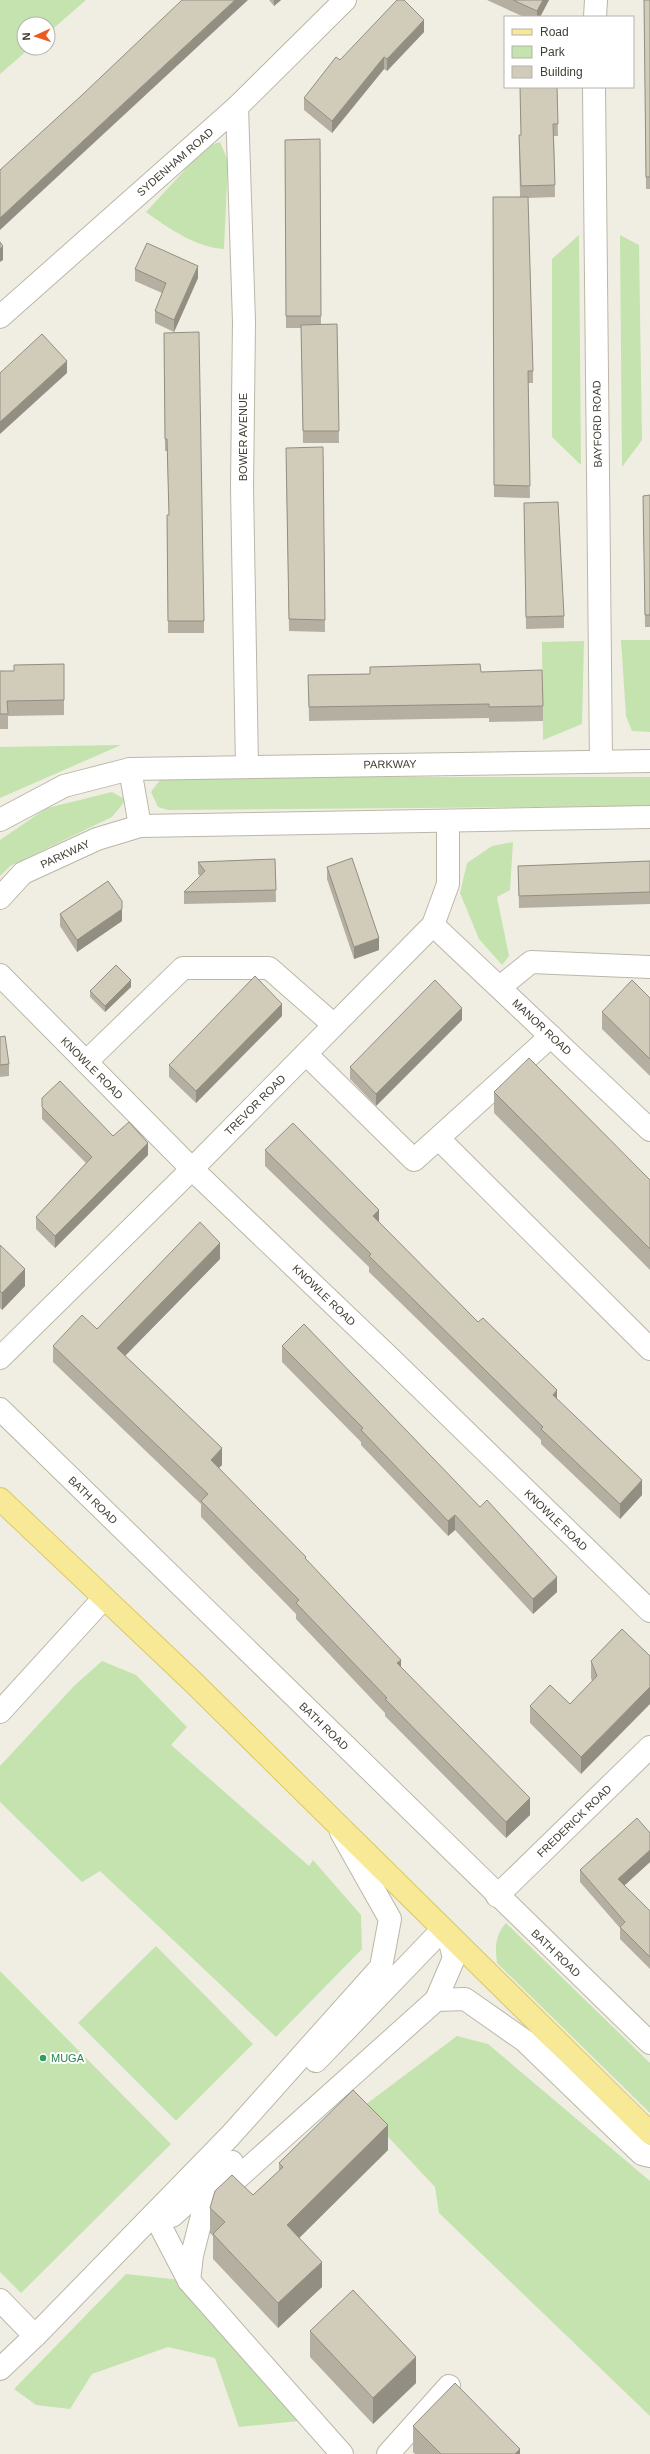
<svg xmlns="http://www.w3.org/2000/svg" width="650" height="2454" font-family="Arial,sans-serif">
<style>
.green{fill:#c4e3ae}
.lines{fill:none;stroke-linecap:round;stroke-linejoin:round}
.minor-casing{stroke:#bbb7a7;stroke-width:24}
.major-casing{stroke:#dbc967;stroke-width:24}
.minor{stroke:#fff;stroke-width:22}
.major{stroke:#f7e996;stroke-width:22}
.wall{fill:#b4afa0}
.shaded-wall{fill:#928e82}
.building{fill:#d1cbba;stroke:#928e82}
.leisure-dot{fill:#2e9e5b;stroke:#fff;stroke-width:1.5}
.labels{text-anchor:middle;stroke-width:4;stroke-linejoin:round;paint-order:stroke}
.street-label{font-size:11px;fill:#423e34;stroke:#fff}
.leisure-label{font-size:11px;fill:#27864d;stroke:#fff;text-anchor:start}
</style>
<rect width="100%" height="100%" fill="#f0eee3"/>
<g class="green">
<path d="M 0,0 L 86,0 L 48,33 L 48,24 L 24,24 L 24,48 L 30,48 L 0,74 Z"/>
<path d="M 220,142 L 228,161 L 224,249 C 197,248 168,228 146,212 L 206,147 Z"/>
<path d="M 579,235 L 581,465 L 552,437 L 552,259 Z"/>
<path d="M 620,235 L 639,245 L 642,440 L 622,467 Z"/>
<path d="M 621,640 L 650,640 L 650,732 L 632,731 L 626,716 Z"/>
<path d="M 584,641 L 582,724 L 543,740 L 542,642 Z"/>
<path d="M 121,745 L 0,798 L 0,747 Z"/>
<path d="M 162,777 L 650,777 L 650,806 L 168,810 L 158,807 L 151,792 Z"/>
<path d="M 112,792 L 126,800 L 112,817 L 10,866 L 0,876 L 0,840 L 47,808 Z"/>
<path d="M 513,842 L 510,890 L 497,897 L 509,956 L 502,965 L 479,939 L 460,893 L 467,863 L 492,846 Z"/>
<path d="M 102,1661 L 136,1675 L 187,1727 L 171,1745 L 309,1866 L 313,1860 L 361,1915 L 362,1949 L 276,2037 L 100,1871 L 82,1882 L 0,1802 L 0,1766 L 74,1686 Z"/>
<path d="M 506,1923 L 650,2063 L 650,2113 L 497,1963 C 495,1947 495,1935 506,1923 Z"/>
<path d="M 156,1946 L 253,2044 L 176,2121 L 78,2023 Z"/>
<path d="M 0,1971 L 171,2144 L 21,2293 L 0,2272 Z"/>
<path d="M 457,2036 L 488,2044 L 650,2181 L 650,2416 L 439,2213 L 435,2187 L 361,2108 Z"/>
<path d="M 126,2274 L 189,2281 L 310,2420 L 239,2427 L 215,2358 L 168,2347 L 92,2374 L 70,2409 L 36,2405 L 14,2389 Z"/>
</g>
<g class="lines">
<defs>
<g id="minor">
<path d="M 595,17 L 596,0"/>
<path d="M 594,87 L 601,761"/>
<path d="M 237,107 L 244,322 L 242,487 L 247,766"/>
<path d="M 0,317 L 237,107 L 345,0"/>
<path d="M 130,769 L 140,826"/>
<path d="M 0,820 L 64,786 L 130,769 L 650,761"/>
<path d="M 0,898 L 23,873 L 97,839 L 140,826 L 650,817"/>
<path d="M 433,925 L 650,1130"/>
<path d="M 0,975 L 192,1169 L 391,1359 L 650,1611"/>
<path d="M 500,987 L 531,962 L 650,967"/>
<path d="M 306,1054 L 414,1160 L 551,1036"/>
<path d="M 86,1062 L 183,968 L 269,968 L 334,1025"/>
<path d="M 439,1139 L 650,1349"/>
<path d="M 0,1358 L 192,1169 L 433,925 L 448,884 L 448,821"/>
<path d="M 0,1409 L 650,2043"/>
<path d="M 0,1712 L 104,1598"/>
<path d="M 497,1896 L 650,1747"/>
<path d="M 436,2000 L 454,1958 L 448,1935"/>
<path d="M 316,2061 L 442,1930"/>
<path d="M 154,2214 L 189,2281 L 342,2454"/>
<path d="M 160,2214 L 172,2216 L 232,2162"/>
<path d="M 189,2281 L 192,2255 L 204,2208 L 436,2000 L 465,1999 L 525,2041 L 642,2154 L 650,2156"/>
<path d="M 0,2300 L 35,2336 L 230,2136 L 381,1967 L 390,1919 L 341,1832"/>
<path d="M 0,2369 L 35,2336"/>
<path d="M 388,2454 L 449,2386"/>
</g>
<path id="major" d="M 0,1499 L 192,1681 L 650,2133"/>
</defs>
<use href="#minor" class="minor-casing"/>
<use href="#major" class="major-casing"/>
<use href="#minor" class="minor"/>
<use href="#major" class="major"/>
</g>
<g class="wall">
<path d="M 269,0 L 281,0 L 274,6 Z"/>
<path d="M 487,0 L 549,0 L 540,17 L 524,17 Z"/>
<path d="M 644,0 L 650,0 L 650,189 L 646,189 Z"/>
<path d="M 424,32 L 387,71 L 384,69 L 332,133 L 304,110 L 304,98 L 340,60 Z"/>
<path d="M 520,87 L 557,87 L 558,136 L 554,136 L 555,197 L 528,198 L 533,371 L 533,383 L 528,383 L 530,498 L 494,497 L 493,197 L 520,197 L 519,147 L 519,135 L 521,135 Z"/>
<path d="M 320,139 L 321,324 L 337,324 L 339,443 L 303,443 L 301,328 L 286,328 L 285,140 Z"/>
<path d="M 135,269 L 198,278 L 174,332 L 155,323 L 155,311 L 162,293 L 135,281 Z"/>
<path d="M 164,333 L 204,621 L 204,633 L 168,633 L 167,515 L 169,515 L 167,451 L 165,451 Z"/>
<path d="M 323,447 L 325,632 L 289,631 L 286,460 Z"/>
<path d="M 650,495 L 650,627 L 645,627 L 643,496 Z"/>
<path d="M 524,503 L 564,616 L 564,628 L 526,629 Z"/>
<path d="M 64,664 L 64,715 L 8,716 L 8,729 L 0,729 L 0,671 L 14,671 Z"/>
<path d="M 481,672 L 543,706 L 543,721 L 489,722 L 489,718 L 309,721 L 308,675 Z"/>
<path d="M 275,859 L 276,902 L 184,904 L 184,892 L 200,876 L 198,874 L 198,862 Z"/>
<path d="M 650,861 L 650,904 L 519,908 L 518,866 Z"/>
<path d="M 327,867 L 379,950 L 354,959 L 327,879 Z"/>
<path d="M 60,914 L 122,921 L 77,952 L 60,926 Z"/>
<path d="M 131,987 L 105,1012 L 90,997 L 90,991 Z"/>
<path d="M 650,998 L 650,1076 L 602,1029 L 602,1012 Z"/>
<path d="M 282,1016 L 196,1103 L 169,1077 L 169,1065 Z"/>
<path d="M 462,1020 L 376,1106 L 350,1079 L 350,1067 Z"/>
<path d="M 0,1037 L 9,1064 L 9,1076 L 0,1077 Z"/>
<path d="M 494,1092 L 650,1180 L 650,1270 L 494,1113 Z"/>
<path d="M 42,1098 L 148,1155 L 55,1248 L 36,1229 L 36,1217 L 86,1163 L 42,1119 Z"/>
<path d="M 265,1150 L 379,1223 L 478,1322 L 557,1399 L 642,1495 L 620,1519 L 541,1444 L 541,1440 L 369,1272 L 369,1267 L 265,1166 Z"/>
<path d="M 0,1245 L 25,1286 L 2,1310 L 0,1308 Z"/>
<path d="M 220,1259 L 125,1356 L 222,1465 L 218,1468 L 306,1560 L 530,1815 L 506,1838 L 385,1716 L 385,1713 L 296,1619 L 296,1614 L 201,1517 L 201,1504 L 53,1362 L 53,1346 L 97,1329 Z"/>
<path d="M 282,1346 L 557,1592 L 533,1614 L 455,1530 L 448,1536 L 361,1445 L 361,1442 L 282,1362 Z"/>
<path d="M 622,1629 L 581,1774 L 530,1723 L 530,1706 L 570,1704 L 592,1681 L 591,1678 L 591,1661 Z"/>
<path d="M 650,1862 L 624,1886 L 650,1911 L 650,1969 L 620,1939 L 620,1928 L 580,1882 L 580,1870 Z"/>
<path d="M 388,2150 L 299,2238 L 322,2287 L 278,2328 L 213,2259 L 213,2236 L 210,2233 L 210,2208 L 253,2195 L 279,2171 L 279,2163 Z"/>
<path d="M 310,2331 L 416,2383 L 373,2424 L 310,2357 Z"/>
<path d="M 413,2426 L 520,2454 L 415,2454 L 413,2452 Z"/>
</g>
<g class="shaded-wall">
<path d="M 235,0 L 248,0 L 0,230 L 0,218 Z"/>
<path d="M 274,0 L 281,0 L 274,6 Z"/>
<path d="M 543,0 L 549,0 L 540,17 L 537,17 L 537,11 Z"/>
<path d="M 424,20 L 424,32 L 387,71 L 387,59 Z"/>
<path d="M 384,57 L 384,69 L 332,133 L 332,121 Z"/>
<path d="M 3,246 L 3,260 L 0,262 L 0,249 Z"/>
<path d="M 198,266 L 198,278 L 174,332 L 174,320 Z"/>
<path d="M 67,361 L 67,373 L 0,434 L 0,422 Z"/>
<path d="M 122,909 L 122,921 L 77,952 L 77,940 Z"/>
<path d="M 379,938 L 379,950 L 354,959 L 354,947 Z"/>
<path d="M 131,980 L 131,987 L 105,1012 L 105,1006 Z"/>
<path d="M 282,1004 L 282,1016 L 196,1103 L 196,1091 Z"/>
<path d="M 462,1008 L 462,1020 L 376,1106 L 376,1094 Z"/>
<path d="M 148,1143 L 148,1155 L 55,1248 L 55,1236 Z"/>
<path d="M 379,1210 L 379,1225 L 373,1216 Z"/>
<path d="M 220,1243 L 220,1259 L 117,1364 L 117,1348 Z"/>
<path d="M 25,1269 L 25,1286 L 2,1310 L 2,1293 Z"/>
<path d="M 557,1390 L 557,1406 L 553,1395 Z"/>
<path d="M 222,1448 L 222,1465 L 211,1476 L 211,1460 Z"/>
<path d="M 642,1480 L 642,1495 L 620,1519 L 620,1504 Z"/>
<path d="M 455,1515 L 455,1530 L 448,1536 L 448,1521 Z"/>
<path d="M 557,1577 L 557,1592 L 533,1614 L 533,1599 Z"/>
<path d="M 401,1660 L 401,1676 L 397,1663 Z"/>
<path d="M 650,1687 L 650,1704 L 581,1774 L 581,1757 Z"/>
<path d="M 530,1798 L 530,1815 L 506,1838 L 506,1822 Z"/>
<path d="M 650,1850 L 650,1862 L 618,1891 L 618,1879 Z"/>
<path d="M 388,2125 L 388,2150 L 287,2250 L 287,2225 Z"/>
<path d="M 322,2262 L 322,2287 L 278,2328 L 278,2303 Z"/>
<path d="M 416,2357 L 416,2383 L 373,2424 L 373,2398 Z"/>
<path d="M 520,2449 L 520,2454 L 515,2454 Z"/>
</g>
<g class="building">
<path d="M 182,0 L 235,0 L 0,218 L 0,170 L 81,96 Z"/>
<path d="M 397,0 L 404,0 L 424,20 L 387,59 L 384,57 L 332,121 L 304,98 L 336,57 L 340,60 Z"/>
<path d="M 513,0 L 543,0 L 537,11 Z"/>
<path d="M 644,0 L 650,0 L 650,177 L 646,177 Z"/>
<path d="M 520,87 L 557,87 L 558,124 L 553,124 L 555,185 L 521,186 L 519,135 L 521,135 Z"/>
<path d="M 320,139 L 321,316 L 286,316 L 285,140 Z"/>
<path d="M 493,197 L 528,197 L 533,371 L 528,371 L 530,486 L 494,485 Z"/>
<path d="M 0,242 L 3,246 L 0,249 Z"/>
<path d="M 147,243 L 198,266 L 174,320 L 155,311 L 166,283 L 135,269 Z"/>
<path d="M 337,324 L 339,431 L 303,431 L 301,325 Z"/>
<path d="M 199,332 L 204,621 L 168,621 L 167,515 L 169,515 L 167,439 L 165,439 L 164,333 Z"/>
<path d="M 42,334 L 67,361 L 0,422 L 0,373 Z"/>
<path d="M 323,447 L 325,620 L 289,619 L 286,448 Z"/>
<path d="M 650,495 L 650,615 L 645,615 L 643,496 Z"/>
<path d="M 558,502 L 564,616 L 526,617 L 524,503 Z"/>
<path d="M 64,664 L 64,700 L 7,701 L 8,714 L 0,714 L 0,671 L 14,671 L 14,665 Z"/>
<path d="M 480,664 L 481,672 L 542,670 L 543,706 L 489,707 L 489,704 L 309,707 L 308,675 L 370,674 L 370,667 Z"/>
<path d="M 352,858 L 379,938 L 354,947 L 327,867 Z"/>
<path d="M 275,859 L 276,890 L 184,892 L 205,871 L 198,862 Z"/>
<path d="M 650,861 L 650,892 L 519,896 L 518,866 Z"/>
<path d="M 108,881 L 122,901 L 122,909 L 77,940 L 60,914 Z"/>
<path d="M 116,965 L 131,980 L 105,1006 L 90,991 Z"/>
<path d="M 255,976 L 282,1004 L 196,1091 L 169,1065 Z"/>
<path d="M 435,980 L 462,1008 L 376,1094 L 350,1067 Z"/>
<path d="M 632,980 L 650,998 L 650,1059 L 602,1012 Z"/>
<path d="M 5,1036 L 9,1064 L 0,1065 L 0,1037 Z"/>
<path d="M 529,1058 L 650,1180 L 650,1249 L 494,1092 Z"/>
<path d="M 60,1081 L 113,1136 L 129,1122 L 148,1143 L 55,1236 L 36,1217 L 92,1157 L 42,1107 L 42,1098 Z"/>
<path d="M 293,1123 L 379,1210 L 373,1216 L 478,1322 L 483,1318 L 557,1390 L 553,1395 L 642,1480 L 620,1504 L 541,1429 L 543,1427 L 369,1256 L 371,1254 L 265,1150 Z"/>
<path d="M 200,1222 L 220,1243 L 117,1348 L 222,1448 L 211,1460 L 306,1557 L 305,1558 L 401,1660 L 397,1663 L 530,1798 L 506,1822 L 385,1699 L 387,1698 L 296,1603 L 299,1600 L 201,1501 L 208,1494 L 53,1346 L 82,1315 L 97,1329 Z"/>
<path d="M 0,1245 L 25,1269 L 2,1293 L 0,1291 Z"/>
<path d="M 304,1324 L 480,1507 L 487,1500 L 557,1577 L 533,1599 L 455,1515 L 448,1521 L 361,1430 L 363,1428 L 282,1346 Z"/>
<path d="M 622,1629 L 650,1656 L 650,1687 L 581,1757 L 530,1706 L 550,1685 L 570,1704 L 597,1676 L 591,1661 Z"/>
<path d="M 637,1818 L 650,1833 L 650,1850 L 618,1879 L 650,1911 L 650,1957 L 620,1927 L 625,1922 L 580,1870 Z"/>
<path d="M 353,2090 L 388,2125 L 287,2225 L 322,2262 L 278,2303 L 213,2234 L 225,2222 L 210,2208 L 215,2191 L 232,2175 L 253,2195 L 283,2167 L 279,2163 Z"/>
<path d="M 353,2290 L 416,2357 L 373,2398 L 310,2331 Z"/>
<path d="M 455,2383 L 520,2449 L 515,2454 L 441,2454 L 413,2426 Z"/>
</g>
<circle class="leisure-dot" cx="43" cy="2058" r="4"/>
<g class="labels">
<g class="street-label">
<text transform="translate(175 162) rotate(-41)" y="4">SYDENHAM ROAD</text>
<text transform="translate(597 424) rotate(-91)" y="4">BAYFORD ROAD</text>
<text transform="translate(243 437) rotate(-90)" y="4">BOWER AVENUE</text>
<text transform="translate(390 764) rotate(-1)" y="4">PARKWAY</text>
<text transform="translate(65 854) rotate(-25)" y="4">PARKWAY</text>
<text transform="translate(542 1027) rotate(43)" y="4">MANOR ROAD</text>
<text transform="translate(92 1068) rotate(45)" y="4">KNOWLE ROAD</text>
<text transform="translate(255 1105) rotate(-45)" y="4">TREVOR ROAD</text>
<text transform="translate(324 1295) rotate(44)" y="4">KNOWLE ROAD</text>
<text transform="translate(93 1500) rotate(44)" y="4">BATH ROAD</text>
<text transform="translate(556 1520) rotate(44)" y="4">KNOWLE ROAD</text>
<text transform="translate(324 1726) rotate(44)" y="4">BATH ROAD</text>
<text transform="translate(574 1821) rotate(-44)" y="4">FREDERICK ROAD</text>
<text transform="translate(556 1953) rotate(44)" y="4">BATH ROAD</text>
</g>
<g class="leisure-label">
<text x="51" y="2062">MUGA</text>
</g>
</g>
<rect x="504" y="16" width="130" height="72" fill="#ffffff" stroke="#b3b2ae"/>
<rect x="512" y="29" width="20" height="6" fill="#f7e996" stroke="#b3b2ae"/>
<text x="540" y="36" font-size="12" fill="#423e34">Road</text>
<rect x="512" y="46" width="20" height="12" fill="#c4e3ae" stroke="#b3b2ae"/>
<text x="540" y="56" font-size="12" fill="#423e34">Park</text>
<rect x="512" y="66" width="20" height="12" fill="#d1cbba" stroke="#b3b2ae"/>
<text x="540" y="76" font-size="12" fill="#423e34">Building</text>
<g transform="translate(36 36) rotate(267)"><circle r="19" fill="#ffffff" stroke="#b3b2ae"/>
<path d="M0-3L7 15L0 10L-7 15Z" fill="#ec5b1f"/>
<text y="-6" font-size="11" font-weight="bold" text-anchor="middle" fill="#423e34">N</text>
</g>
</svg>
